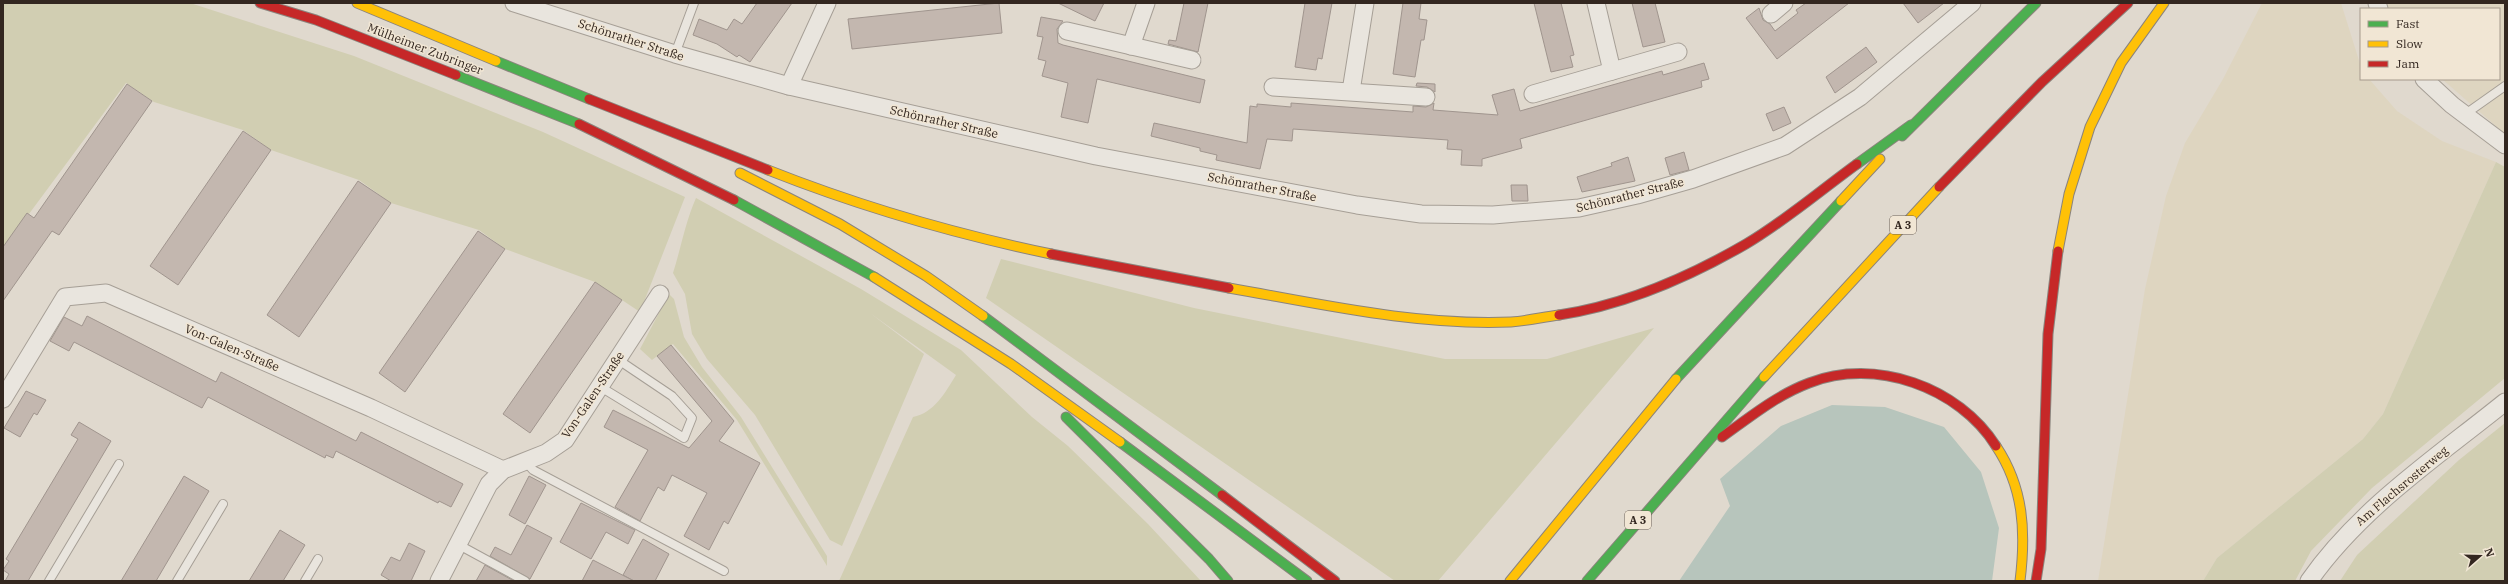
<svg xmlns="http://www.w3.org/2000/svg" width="2508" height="584" font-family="'IBM Plex Serif',serif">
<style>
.farmland{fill:#ded5c0}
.green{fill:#d1ceb2}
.water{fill:#b7c5bc}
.building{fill:#c3b7af;stroke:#a0958e}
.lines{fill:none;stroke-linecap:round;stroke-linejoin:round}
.lane-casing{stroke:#a69f96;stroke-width:10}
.street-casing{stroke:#a69f96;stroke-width:19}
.fast-casing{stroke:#8b847d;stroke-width:11}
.slow-casing{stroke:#8b847d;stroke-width:11}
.jam-casing{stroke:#8b847d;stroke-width:11}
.lane{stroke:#e9e5de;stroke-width:8}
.street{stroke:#e9e5de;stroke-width:17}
.fast{stroke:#4caf50;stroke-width:9}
.slow{stroke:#ffc107;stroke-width:9}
.jam{stroke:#c62828;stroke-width:9}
.labels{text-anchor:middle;stroke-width:3;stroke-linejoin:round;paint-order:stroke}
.shield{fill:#f1e6d4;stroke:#6c6056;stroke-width:1}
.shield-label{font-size:11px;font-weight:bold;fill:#332720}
.street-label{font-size:12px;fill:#332720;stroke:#f1e6d4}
</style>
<rect width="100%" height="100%" fill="#e0d9ce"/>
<g class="farmland">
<path d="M 2262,3 L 2341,3 L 2361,67 L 2361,79 L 2369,79 L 2397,111 L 2442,141 L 2496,162 L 2383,414 L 2363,439 L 2217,558 L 2203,581 L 2098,581 L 2145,289 L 2166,196 L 2185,143 L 2223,79 Z"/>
<path d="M 2384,3 L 2505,3 L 2505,134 L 2442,79 L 2499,79 L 2499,9 L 2386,9 Z"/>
</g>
<g class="green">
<path d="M 3,3 L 190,3 L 354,56 L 543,132 L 685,197 L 640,312 L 595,282 L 505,249 L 479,230 L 391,203 L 359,180 L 271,150 L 243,130 L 154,102 L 126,83 L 3,249 Z"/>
<path d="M 2496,162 L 2505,167 L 2505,378 L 2372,488 L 2311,551 L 2295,581 L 2203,581 L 2217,558 L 2363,439 L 2383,414 Z"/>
<path d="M 696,198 L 861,289 L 961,350 L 1032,417 L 1068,446 L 1148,524 L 1201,581 L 839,581 L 913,417 C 934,413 945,393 956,375 L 870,313 L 924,354 L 842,546 L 830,540 L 755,415 L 707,359 L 692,334 L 685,294 L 673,273 C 681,248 685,223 696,198 Z"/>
<path d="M 1001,259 L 1194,308 L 1445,359 L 1547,359 L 1654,328 L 1438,581 L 1395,581 L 986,298 Z"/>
<path d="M 669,294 L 674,299 L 684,337 L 702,367 L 741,417 L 827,556 L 827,566 L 737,420 L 673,344 L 652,360 L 640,349 Z"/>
<path d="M 2505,423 L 2505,581 L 2340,581 L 2357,555 L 2459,460 Z"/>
</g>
<path class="water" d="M 1832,405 L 1885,407 L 1944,427 L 1981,472 L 1999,528 L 1992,581 L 1679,581 L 1730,506 L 1720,479 L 1781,426 Z"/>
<g class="building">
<path d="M 757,3 L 792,3 L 750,62 L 739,55 L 737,57 L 717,44 L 693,35 L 699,19 L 727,30 L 734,19 L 742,24 Z"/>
<path d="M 999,3 L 1002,33 L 852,49 L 848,19 Z"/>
<path d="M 1058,3 L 1104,3 L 1095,21 Z"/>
<path d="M 1184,3 L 1208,3 L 1198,52 L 1168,44 L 1169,40 L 1176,41 Z"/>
<path d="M 1305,3 L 1332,3 L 1322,59 L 1318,58 L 1316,70 L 1295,67 Z"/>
<path d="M 1403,3 L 1421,3 L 1419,19 L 1427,20 L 1424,40 L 1421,40 L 1415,77 L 1393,74 Z"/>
<path d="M 1534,3 L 1561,3 L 1574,55 L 1570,56 L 1573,67 L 1551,72 Z"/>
<path d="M 1632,3 L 1655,3 L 1665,42 L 1643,47 Z"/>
<path d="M 1806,3 L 1849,3 L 1777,59 L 1746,18 L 1759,8 L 1763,20 L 1770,24 L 1775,31 L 1798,13 L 1796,10 Z"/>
<path d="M 1903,3 L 1944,3 L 1918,23 Z"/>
<path d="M 1041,17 L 1063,21 L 1057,29 L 1058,43 L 1063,45 L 1205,80 L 1200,103 L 1097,79 L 1088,123 L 1061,117 L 1068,83 L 1042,76 L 1046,61 L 1038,59 L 1043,37 L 1037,36 Z"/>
<path d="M 1866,47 L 1877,62 L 1835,93 L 1826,77 Z"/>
<path d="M 1704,63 L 1709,79 L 1701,81 L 1702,87 L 1520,139 L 1522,148 L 1482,159 L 1482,166 L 1461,165 L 1462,150 L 1447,149 L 1448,140 L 1293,129 L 1292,141 L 1267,139 L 1260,169 L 1216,160 L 1217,155 L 1200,151 L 1200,148 L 1151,136 L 1154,123 L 1247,143 L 1250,106 L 1257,107 L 1257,104 L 1291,107 L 1291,103 L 1413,112 L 1413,106 L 1426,107 L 1434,103 L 1433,110 L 1498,115 L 1492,95 L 1514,89 L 1520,111 L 1662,71 L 1663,75 Z"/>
<path d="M 1417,83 L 1435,84 L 1435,92 L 1427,87 L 1416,86 Z"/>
<path d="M 127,84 L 152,101 L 59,235 L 52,231 L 3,301 L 3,247 L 27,213 L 34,218 Z"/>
<path d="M 1784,107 L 1791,123 L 1773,131 L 1766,114 Z"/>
<path d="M 243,131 L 271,150 L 178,285 L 150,266 Z"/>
<path d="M 1684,152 L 1689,170 L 1670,175 L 1665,158 Z"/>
<path d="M 1628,157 L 1635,181 L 1582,192 L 1577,177 L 1612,166 L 1611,163 Z"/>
<path d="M 358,181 L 391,203 L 299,337 L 267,315 Z"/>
<path d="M 1511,185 L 1527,185 L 1528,201 L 1512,201 Z"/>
<path d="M 478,231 L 505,249 L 405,392 L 379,373 Z"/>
<path d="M 595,282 L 622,300 L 530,433 L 503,414 Z"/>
<path d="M 87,316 L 216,382 L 221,372 L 356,441 L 361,432 L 463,484 L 451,507 L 439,501 L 438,503 L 336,451 L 333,458 L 326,455 L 325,458 L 208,397 L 202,408 L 74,342 L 69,351 L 50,341 L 64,317 L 82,326 Z"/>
<path d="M 671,345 L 734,421 L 719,441 L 760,463 L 728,524 L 724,521 L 709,550 L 684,536 L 707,493 L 672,475 L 664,491 L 658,487 L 640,521 L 615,507 L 648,450 L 604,427 L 613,410 L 689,448 L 712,421 L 657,356 Z"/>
<path d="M 26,391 L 46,400 L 37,415 L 34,413 L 20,437 L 4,428 Z"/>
<path d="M 79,422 L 111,441 L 28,581 L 5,581 L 9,574 L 3,570 L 9,561 L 6,559 L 78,439 L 71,435 Z"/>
<path d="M 184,476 L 209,491 L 156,581 L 121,581 Z"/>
<path d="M 529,476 L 546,485 L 525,524 L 509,515 Z"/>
<path d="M 581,503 L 635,530 L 628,544 L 606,532 L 591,559 L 560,542 Z"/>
<path d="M 527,525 L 552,538 L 530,579 L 490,556 L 495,547 L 511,555 Z"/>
<path d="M 280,530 L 305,545 L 283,581 L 249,581 Z"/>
<path d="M 643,539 L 669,554 L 655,581 L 634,581 L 623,575 Z"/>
<path d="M 409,543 L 425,551 L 411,581 L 391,581 L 381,575 L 391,557 L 400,561 Z"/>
<path d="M 593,560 L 634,581 L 582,581 Z"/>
<path d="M 485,565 L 514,581 L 476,581 Z"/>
</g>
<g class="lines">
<defs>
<g id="lane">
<path d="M 675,54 L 694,3"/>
<path d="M 2464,115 L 2505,86"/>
<path d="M 599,386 L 684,438 L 692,418 L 672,396 L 617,359"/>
<path d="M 525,461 L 533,470 L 724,571"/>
<path d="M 459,545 L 525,581"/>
<path d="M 49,581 L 119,464"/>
<path d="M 177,581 L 223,504"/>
<path d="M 305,581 L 318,559"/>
</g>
<g id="street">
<path d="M 514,3 L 675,54 L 789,86 L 1096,156 L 1357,205 L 1421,214 L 1493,215 L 1579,208 L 1637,195 L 1693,179 L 1785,146 L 1860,97 L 1972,3"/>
<path d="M 1596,3 L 1612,71"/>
<path d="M 2377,3 L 2379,9"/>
<path d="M 1771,14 L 1784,3"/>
<path d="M 1067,31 L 1192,60"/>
<path d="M 1131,46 L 1146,3"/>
<path d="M 2424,79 L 2452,105 L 2505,145"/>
<path d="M 789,86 L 827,3"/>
<path d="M 1273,87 L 1426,97"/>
<path d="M 1351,91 L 1365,3"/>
<path d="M 1533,94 L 1678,52"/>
<path d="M 3,399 L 65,297 L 106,293 L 371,408 L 503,470"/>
<path d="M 439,581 L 489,484 L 503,470 L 546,453 L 565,440 L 660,294"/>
<path d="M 2309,581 C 2360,508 2437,457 2505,402"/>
</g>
<g id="fast">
<path d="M 496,61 L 589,99"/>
<path d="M 456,75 L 579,124"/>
<path d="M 1902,136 L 2036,3"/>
<path d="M 1857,164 L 1911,125"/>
<path d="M 734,200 L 874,277"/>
<path d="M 983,316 L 1222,495"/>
<path d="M 1676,379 L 1841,201"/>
<path d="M 1066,417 L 1209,559 L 1228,581"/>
<path d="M 1120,442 L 1307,581"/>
<path d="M 1587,581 L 1764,377"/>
</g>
<g id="slow">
<path d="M 357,3 L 496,61"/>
<path d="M 768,170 C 859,206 955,234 1051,254"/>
<path d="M 740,173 L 840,224 L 926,276 L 983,316"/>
<path d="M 1841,201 L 1880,159"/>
<path d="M 2058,251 L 2069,194 L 2090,127 L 2121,63 L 2164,3"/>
<path d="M 874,277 L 1011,364 L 1120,442"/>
<path d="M 1229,288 C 1321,304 1416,326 1511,322 C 1527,321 1543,317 1559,315"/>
<path d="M 1764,377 L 1939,187"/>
<path d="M 1996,446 C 2024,488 2026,532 2020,581"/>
<path d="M 1510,581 L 1676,379"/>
</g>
<g id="jam">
<path d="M 260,3 L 316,20 L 456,75"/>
<path d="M 589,99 L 768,170"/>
<path d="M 579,124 L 734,200"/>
<path d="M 1939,187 L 2042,82 L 2128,3"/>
<path d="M 1051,254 L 1229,288"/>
<path d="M 1559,315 C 1625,305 1689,277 1746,244 C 1785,221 1821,190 1857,164"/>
<path d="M 1722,437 C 1750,417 1777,395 1809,383 C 1875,357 1959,387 1996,446"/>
<path d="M 1222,495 L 1335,581"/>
<path d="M 2036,581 L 2041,549 L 2048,334 L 2058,251"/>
</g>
</defs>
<use href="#lane" class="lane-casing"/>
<use href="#street" class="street-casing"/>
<use href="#fast" class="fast-casing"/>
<use href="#slow" class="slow-casing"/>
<use href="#jam" class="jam-casing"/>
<use href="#lane" class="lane"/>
<use href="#street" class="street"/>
<use href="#fast" class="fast"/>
<use href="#slow" class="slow"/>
<use href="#jam" class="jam"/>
</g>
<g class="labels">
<g class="shield">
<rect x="1890" y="216" width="26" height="18" rx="3"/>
<rect x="1625" y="511" width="26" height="18" rx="3"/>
</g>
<g class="shield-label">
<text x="1903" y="229">A 3</text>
<text x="1638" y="524">A 3</text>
</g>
<g class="street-label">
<text transform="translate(631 40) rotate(18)" y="4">Schönrather Straße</text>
<text transform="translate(425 49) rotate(21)" y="4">Mülheimer Zubringer</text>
<text transform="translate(944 122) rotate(13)" y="4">Schönrather Straße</text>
<text transform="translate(1262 187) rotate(11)" y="4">Schönrather Straße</text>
<text transform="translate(1630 195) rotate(-14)" y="4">Schönrather Straße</text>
<text transform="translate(232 348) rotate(23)" y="4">Von-Galen-Straße</text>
<text transform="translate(593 395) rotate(-56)" y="4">Von-Galen-Straße</text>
<text transform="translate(2402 486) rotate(-40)" y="4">Am Flachsrosterweg</text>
</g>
</g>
<rect width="2508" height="584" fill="none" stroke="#332720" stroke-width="8"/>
<rect x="2360" y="8" width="140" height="72" fill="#f1e6d4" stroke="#a59a8c"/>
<rect x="2368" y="21" width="20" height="6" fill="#4caf50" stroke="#a59a8c"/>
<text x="2396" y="28" font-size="12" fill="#332720">Fast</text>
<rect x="2368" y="41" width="20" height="6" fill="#ffc107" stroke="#a59a8c"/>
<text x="2396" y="48" font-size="12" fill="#332720">Slow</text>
<rect x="2368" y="61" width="20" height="6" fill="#c62828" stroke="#a59a8c"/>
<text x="2396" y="68" font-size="12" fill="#332720">Jam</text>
<g transform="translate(2480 556) rotate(70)" stroke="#f1e6d4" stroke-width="3" paint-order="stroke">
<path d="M0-3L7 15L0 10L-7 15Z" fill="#332720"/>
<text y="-6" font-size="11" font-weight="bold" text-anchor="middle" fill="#332720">N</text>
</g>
</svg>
